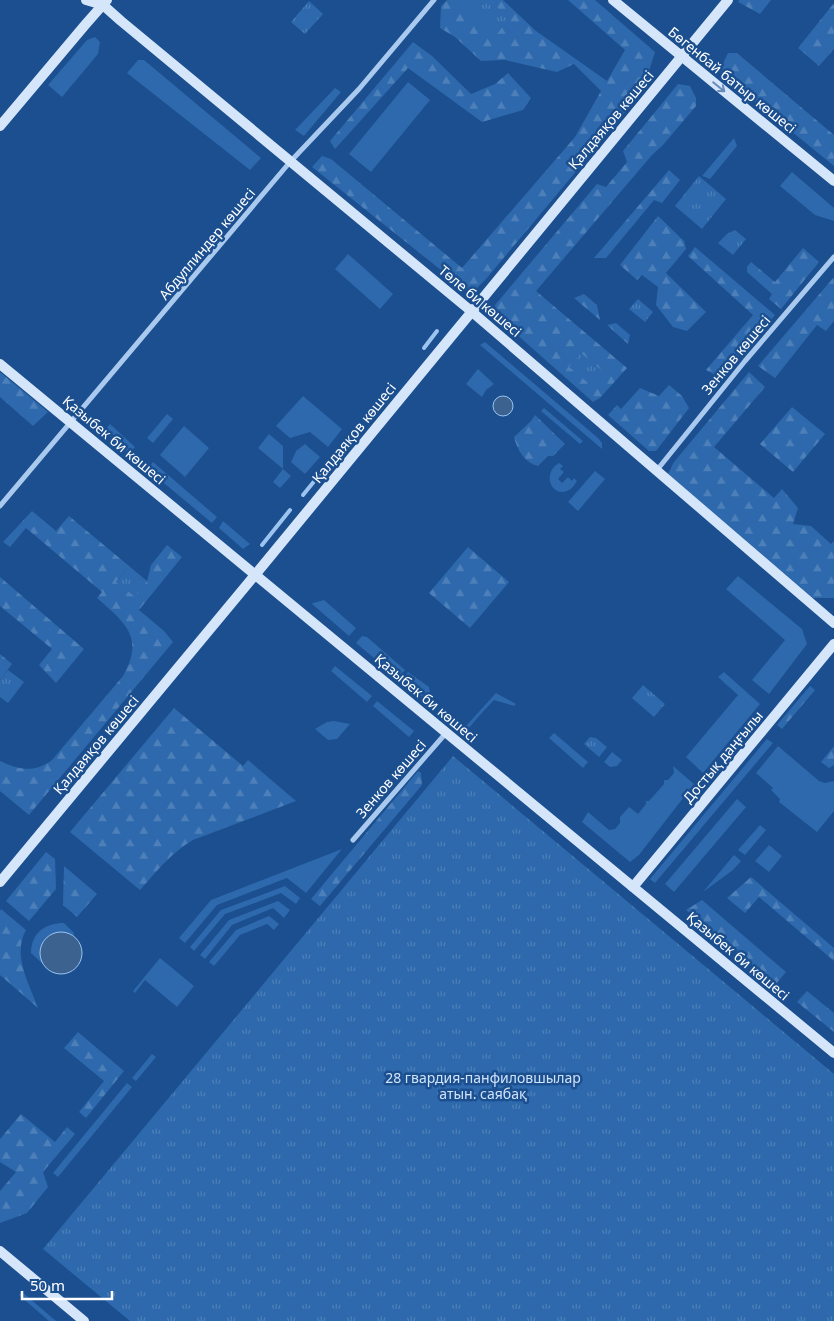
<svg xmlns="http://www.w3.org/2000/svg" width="834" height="1321" font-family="'Noto Sans',sans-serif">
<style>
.green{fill:#2e69ad}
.forest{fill:url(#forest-firs)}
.park{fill:url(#park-tufts)}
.water{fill:#3c6290;stroke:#9cc4f0}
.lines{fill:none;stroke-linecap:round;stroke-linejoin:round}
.stream{stroke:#9cc4f0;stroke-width:4}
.street{stroke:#a9c9ee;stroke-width:5}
.secondary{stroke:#d6e6fa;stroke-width:10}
.oneway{stroke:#668bba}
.labels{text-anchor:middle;stroke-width:5;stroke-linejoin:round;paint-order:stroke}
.street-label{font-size:14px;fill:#fff;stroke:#1b4f8f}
.park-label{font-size:14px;fill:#cfe3fa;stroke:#1b4f8f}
</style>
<defs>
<pattern id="forest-firs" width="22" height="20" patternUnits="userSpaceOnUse" patternTransform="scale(1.25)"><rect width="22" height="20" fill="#2e69ad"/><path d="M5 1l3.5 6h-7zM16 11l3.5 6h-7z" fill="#4d80b9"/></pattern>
<pattern id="park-tufts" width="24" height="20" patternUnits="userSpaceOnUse" patternTransform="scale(1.25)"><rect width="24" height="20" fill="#2e69ad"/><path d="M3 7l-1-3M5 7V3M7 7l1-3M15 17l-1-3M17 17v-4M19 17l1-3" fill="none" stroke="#4d80b9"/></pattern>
</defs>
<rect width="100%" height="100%" fill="#1b4f8f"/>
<g class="green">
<path d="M 95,37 L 100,42 L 98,54 L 62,97 L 48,85 L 87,40 Z"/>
<path d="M 138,60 L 144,60 L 261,158 L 250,170 L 127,73 Z"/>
<path d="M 408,82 L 430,100 L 371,172 L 349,154 Z"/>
<path d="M 335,88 L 341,92 L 304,136 L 295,130 Z"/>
<path d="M 734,138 L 737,146 L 710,179 L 702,176 Z"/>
<path d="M 792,172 L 834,208 L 834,221 L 815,215 L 780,186 Z"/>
<path d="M 348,254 L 393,294 L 380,309 L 335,269 Z"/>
<path d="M 485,342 L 598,438 L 602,443 L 602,449 L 480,345 Z"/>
<path d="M 478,369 L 494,384 L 486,390 L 482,397 L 466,384 Z"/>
<path d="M 303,396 L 342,429 L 328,447 L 310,432 L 290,438 L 276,426 Z"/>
<path d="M 544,408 L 583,441 L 580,444 L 541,411 Z"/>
<path d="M 167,414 L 173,419 L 153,443 L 147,438 Z"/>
<path d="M 110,424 L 135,447 L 129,453 L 104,431 Z"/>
<path d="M 184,426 L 209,448 L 185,477 L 160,455 Z"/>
<path d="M 269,434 L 283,446 L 283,469 L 291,476 L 280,488 L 273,482 L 283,469 L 258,448 Z"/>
<path d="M 305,444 L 320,457 L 305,474 L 291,462 L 296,451 Z"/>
<path d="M 153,462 L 217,517 L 212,523 L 147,469 Z"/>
<path d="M 559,463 L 563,466 L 560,469 L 564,472 L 558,479 L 562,483 L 568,477 L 572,481 L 574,478 L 577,481 C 575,484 572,489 569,490 C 556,497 546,483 551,472 C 552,468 556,465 559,463 Z"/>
<path d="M 595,471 L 605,479 L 578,511 L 568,502 Z"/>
<path d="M 223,521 L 250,544 L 243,549 L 219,528 Z"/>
<path d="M 738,576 L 802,629 L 807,644 L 769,694 L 752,680 L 785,640 L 726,589 Z"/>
<path d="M 324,600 L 356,628 L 349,636 L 312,604 L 313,603 Z"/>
<path d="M 362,636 L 367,637 L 405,670 L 398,678 L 356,643 Z"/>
<path d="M 335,666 L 372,696 L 367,702 L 331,671 Z"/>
<path d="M 408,672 L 429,687 L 430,692 L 424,699 L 402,680 Z"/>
<path d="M 724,672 L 760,704 L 703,773 L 686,757 L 738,695 L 718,677 Z"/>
<path d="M 496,693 L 516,704 L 514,706 L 494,700 L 479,716 L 469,728 L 466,726 Z"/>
<path d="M 377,701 L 414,731 L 409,737 L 373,706 Z"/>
<path d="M 334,721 L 350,724 L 337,739 L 328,740 L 315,729 L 327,722 Z"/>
<path d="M 554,733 L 588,762 L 583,768 L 549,738 Z"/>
<path d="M 767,739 L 773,743 L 655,883 L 650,879 Z"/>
<path d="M 778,746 L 819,781 L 825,783 L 834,781 L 834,811 L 817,832 L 779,802 L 780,799 L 771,790 L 773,788 L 756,773 Z"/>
<path d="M 612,752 L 622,760 L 617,766 L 610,767 L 604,762 Z"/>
<path d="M 673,766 L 694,784 L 639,855 L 630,862 L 582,822 L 588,812 L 609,830 L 615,829 L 620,823 L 620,817 L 629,807 L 638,814 L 646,804 L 646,801 L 649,801 L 664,784 L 664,780 L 668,780 L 674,773 Z"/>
<path d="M 737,799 L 746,807 L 674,892 L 665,884 Z"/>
<path d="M 760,825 L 766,830 L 745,855 L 738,850 Z"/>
<path d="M 769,845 L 782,856 L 769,872 L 755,861 Z"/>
<path d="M 342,849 L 306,893 L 287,878 L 217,905 L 185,943 L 179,938 L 211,900 Z"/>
<path d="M 734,855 L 741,861 L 733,870 L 703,892 Z"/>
<path d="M 285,886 L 300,898 L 296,904 L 281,893 L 225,914 L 194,951 L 190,947 L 221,910 Z"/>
<path d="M 278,901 L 290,910 L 284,918 L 273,908 L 232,925 L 205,959 L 200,955 L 229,920 Z"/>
<path d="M 269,916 L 279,924 L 274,930 L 267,924 L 240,935 L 214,966 L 209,962 L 236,930 Z"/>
<path d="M 64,923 L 74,933 L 74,937 L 68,934 L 43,964 L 48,969 L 31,953 C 31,933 45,923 64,923 Z"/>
<path d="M 160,958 L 194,986 L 177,1007 L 145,980 L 135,993 L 133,991 Z"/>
<path d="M 152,1054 L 156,1057 L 136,1081 L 132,1078 Z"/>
<path d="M 127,1083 L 132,1087 L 58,1177 L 53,1173 Z"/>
<path d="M 22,1292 L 56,1321 L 49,1321 L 19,1295 Z"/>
</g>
<g class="forest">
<path d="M 447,0 L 503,0 L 536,31 L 607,81 L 625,50 L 568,0 L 595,0 L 655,52 L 643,89 L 620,119 L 486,279 L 471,294 L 312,167 L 322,156 L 331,159 L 462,268 L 575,137 L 601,91 L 574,64 L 557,72 L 505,60 L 481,61 L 455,37 L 440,28 L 441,6 Z"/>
<path d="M 739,0 L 771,0 L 760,14 L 738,2 Z"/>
<path d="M 834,3 L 834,49 L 819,66 L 798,48 Z"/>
<path d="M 413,42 L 432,56 L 471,94 L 495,84 L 508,73 L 531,98 L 523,110 L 482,122 L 408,68 L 335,149 L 330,141 Z"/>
<path d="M 728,53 L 737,53 L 834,135 L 834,166 L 719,72 Z"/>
<path d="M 678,84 L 690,86 L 696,98 L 696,106 L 663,145 L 652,155 L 536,291 L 627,368 L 600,398 L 593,402 L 496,316 L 495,305 L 597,184 L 606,187 L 627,162 L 623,151 Z"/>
<path d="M 669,170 L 680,180 L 662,203 L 654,200 L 606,258 L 594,258 Z"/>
<path d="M 658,216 L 684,241 L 686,249 L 666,273 L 706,312 L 687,331 L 673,327 L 656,305 L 658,287 L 642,275 L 637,280 L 620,265 Z"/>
<path d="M 695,247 L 775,315 L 721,378 L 706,370 L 753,315 L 688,256 Z"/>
<path d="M 803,248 L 819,262 L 781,309 L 769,299 L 772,294 L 747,272 L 747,267 L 751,262 L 775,282 Z"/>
<path d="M 834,277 L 834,321 L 826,331 L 817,325 L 775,378 L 758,366 Z"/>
<path d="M 584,294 L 597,305 L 600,320 L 574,298 Z"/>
<path d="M 616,323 L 630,335 L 628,344 L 607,325 Z"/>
<path d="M 0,372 L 48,412 L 33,426 L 0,397 Z"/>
<path d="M 749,372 L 765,387 L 714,447 L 774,498 L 782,489 L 798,508 L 793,524 L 811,526 L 831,544 L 834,541 L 834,598 L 813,598 L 668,474 L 674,462 Z"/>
<path d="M 669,385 L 682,396 L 689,408 L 656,451 L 649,451 L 608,415 L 617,405 L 621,409 L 640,388 L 659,396 Z"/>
<path d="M 792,407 L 825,434 L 793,472 L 760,444 Z"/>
<path d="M 535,415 L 565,444 L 553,456 L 548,456 L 538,466 C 525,463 517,450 514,437 L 531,421 Z"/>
<path d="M 32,511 L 56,531 L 69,516 L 129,566 L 116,582 L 147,581 L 151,565 L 167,545 L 182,557 L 139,610 L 164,631 L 173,642 L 29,815 L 0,791 L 0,761 C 19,770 35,773 52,760 L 123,676 C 145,637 125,623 97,598 L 102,592 L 26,528 L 10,547 L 3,542 Z"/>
<path d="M 468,547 L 509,582 L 470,628 L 429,593 Z"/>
<path d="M 0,577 L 84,649 L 56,683 L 39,665 L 52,649 L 0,606 Z"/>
<path d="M 0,654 L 12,664 L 0,680 Z"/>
<path d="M 810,686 L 815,690 L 782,729 L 777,725 Z"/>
<path d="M 174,708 L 243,766 L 248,760 L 296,801 L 193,840 C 171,853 157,871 140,890 L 70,832 Z"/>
<path d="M 834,746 L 834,765 L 829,768 L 821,762 Z"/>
<path d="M 418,771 L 421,773 L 422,785 L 320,906 L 311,899 Z"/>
<path d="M 46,852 L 55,859 L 56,889 L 29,921 L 6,901 Z"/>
<path d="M 64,866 L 97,894 L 77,917 L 63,905 Z"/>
<path d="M 751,877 L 834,948 L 834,961 L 759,897 L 745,913 L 727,898 Z"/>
<path d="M 702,900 L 786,972 L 776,984 L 686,910 Z"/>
<path d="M 1,909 L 26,930 C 12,955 29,983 38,1008 L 0,975 L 0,911 Z"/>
<path d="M 807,991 L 834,1013 L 834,1032 L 797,1002 Z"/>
<path d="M 78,1032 L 124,1071 L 86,1118 L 79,1112 L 104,1081 L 64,1048 Z"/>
<path d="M 21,1114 L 55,1142 L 67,1127 L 75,1134 L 43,1172 L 48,1187 L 27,1213 L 0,1223 L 0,1191 L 16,1172 L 0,1162 L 0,1139 Z"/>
</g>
<g class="park">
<path d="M 473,0 L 488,0 L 510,18 L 497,34 L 466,8 Z"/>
<path d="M 309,1 L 323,14 L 305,34 L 291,22 Z"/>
<path d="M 699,176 L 726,199 L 702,229 L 675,206 Z"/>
<path d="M 735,230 L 746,239 L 733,255 L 718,243 L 727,234 Z"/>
<path d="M 638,299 L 653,312 L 645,322 L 629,309 Z"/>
<path d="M 581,353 L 605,373 L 593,387 L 569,367 Z"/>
<path d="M 129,566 L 147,581 L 135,597 L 116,582 Z"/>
<path d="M 8,670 L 24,682 L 8,703 L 0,697 L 0,680 Z"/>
<path d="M 643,685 L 665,704 L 654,717 L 632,698 Z"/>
<path d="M 590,737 L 596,738 L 607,747 L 599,757 L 584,744 Z"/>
<path d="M 453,756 L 834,1074 L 834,1321 L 130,1321 L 43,1249 Z"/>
</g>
<g class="water">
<circle cx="503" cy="406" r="10"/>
<circle cx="61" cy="953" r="21"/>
</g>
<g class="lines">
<g class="stream">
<path d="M 424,348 L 437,331"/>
<path d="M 303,495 L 360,425"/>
<path d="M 262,545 L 290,510"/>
</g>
<g class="street">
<path d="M 657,470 L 745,361 L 834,257"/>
<path d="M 0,506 L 290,162 L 359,89 L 434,0"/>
<path d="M 353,840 L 446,733"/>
</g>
<g class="secondary">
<path d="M 86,0 L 103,5"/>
<path d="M 99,0 L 103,5 L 121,21 L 471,311 L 834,623"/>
<path d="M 613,0 L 834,181"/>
<path d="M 0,126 L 85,25 L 107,0"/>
<path d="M 0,364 L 834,1053"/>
<path d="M 0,882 L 255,575 L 728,0"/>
<path d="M 633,887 L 834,644"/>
<path d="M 0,1251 L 84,1321"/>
</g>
</g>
<defs><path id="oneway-shaft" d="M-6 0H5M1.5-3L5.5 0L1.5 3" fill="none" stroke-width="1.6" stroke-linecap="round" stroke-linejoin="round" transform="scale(1.25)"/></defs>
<use class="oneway" href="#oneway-shaft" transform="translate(719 87) rotate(39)"/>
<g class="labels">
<g class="street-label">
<text transform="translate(732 80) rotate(39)" y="5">Бөгенбай батыр көшесі</text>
<text transform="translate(611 120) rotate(-50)" y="5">Қалдаяқов көшесі</text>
<text transform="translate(207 244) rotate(-50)" y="5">Абдуллиндер көшесі</text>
<text transform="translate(480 301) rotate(40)" y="5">Төле би көшесі</text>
<text transform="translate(736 355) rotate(-50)" y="5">Зенков көшесі</text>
<text transform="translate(354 433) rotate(-51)" y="5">Қалдаяқов көшесі</text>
<text transform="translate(114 440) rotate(40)" y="5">Қазыбек би көшесі</text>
<text transform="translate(426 698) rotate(40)" y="5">Қазыбек би көшесі</text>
<text transform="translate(96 745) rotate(-50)" y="5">Қалдаяқов көшесі</text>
<text transform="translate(723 757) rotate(-50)" y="5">Достық даңғылы</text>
<text transform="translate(391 779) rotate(-49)" y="5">Зенков көшесі</text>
<text transform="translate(738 956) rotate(40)" y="5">Қазыбек би көшесі</text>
</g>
<g class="park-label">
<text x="483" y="1083">28 гвардия-панфиловшылар<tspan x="483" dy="16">атын. саябақ</tspan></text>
</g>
</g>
<path d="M22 1291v8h90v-8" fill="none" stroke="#ffffff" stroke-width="2.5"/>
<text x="30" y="1291" font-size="15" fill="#ffffff" stroke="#1b4f8f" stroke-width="4" paint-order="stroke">50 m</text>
</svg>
